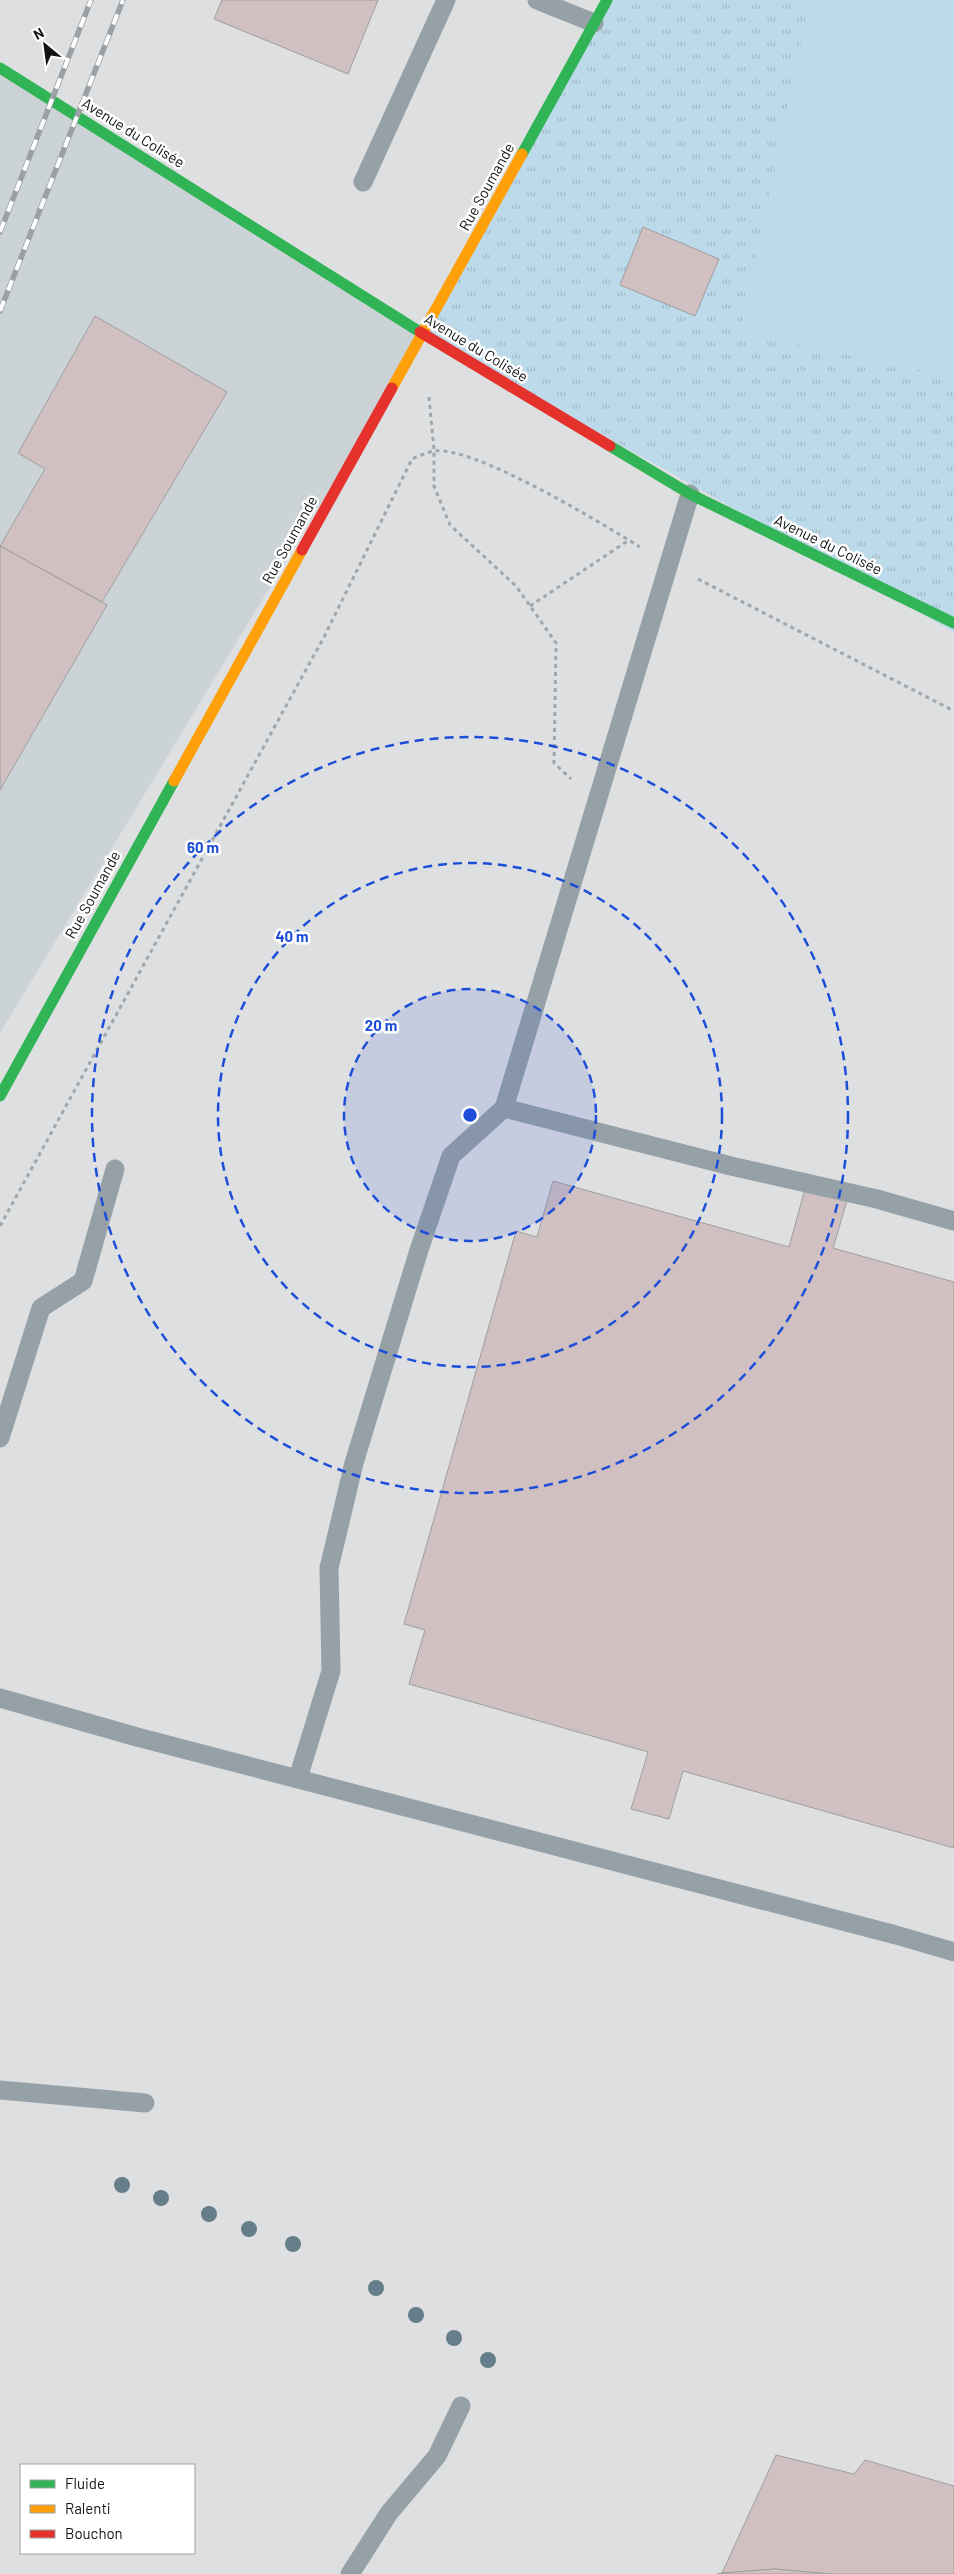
<svg xmlns="http://www.w3.org/2000/svg" width="954" height="2574" font-family="Barlow,sans-serif">
<style>
.built{fill:#cbd3d7}
.grass{fill:url(#grass-tufts)}
.garden{fill:#bcdaea}
.building{fill:#d0c0c1;stroke:#9e9fa0}
.lines{fill:none;stroke-linecap:round;stroke-linejoin:round}
.path{stroke:#a0a6aa;stroke-width:3;stroke-dasharray:4 4;stroke-linecap:butt}
.lane{stroke:#96a1a7;stroke-width:19}
.fast{stroke:#30b455;stroke-width:11}
.slow{stroke:#ff9f0a;stroke-width:11}
.jam{stroke:#e5322d;stroke-width:11}
.rail-casing{stroke:#9aa0a4;stroke-width:5.5}
.rail{stroke:#fff;stroke-width:4;stroke-dasharray:11;stroke-linecap:butt}
.tree{fill:#657e89}
.ring{fill:none;stroke:#1d4ed8;stroke-width:2.5;stroke-dasharray:9 6}
.labels{text-anchor:middle;stroke-width:5;stroke-linejoin:round;paint-order:stroke}
.street-label{font-size:15px;fill:#111314;stroke:#fff}
.centre{fill:#1d4ed8;stroke:#fff;stroke-width:2.5}
.ring-label{font-size:15px;text-anchor:middle;font-weight:bold;fill:#1d4ed8;stroke:#fff;stroke-width:5;stroke-linejoin:round;paint-order:stroke}
</style>
<defs>
<pattern id="grass-tufts" width="24" height="20" patternUnits="userSpaceOnUse" patternTransform="scale(1.25)"><rect width="24" height="20" fill="#bcdaea"/><path d="M3 7l-1-3M5 7V3M7 7l1-3M15 17l-1-3M17 17v-4M19 17l1-3" fill="none" stroke="#a1bac8"/></pattern>
</defs>
<rect width="100%" height="100%" fill="#dddfe1"/>
<path class="built" d="M 0,68 L 423,334 L 0,1033 Z"/>
<path class="grass" d="M 607,0 L 954,0 L 954,632 L 423,334 Z"/>
<path class="garden" d="M 810,0 L 954,0 L 954,377 L 740,333 Z"/>
<g class="building">
<path d="M 222,0 L 378,0 L 348,74 L 214,19 Z"/>
<path d="M 643,227 L 719,259 L 695,316 L 620,285 Z"/>
<path d="M 95,316 L 227,392 L 102,602 L 0,546 L 45,469 L 18,453 Z"/>
<path d="M 0,546 L 107,605 L 0,790 Z"/>
<path d="M 553,1181 L 789,1247 L 805,1189 L 847,1201 L 833,1248 L 954,1282 L 954,1848 L 683,1771 L 669,1819 L 631,1809 L 648,1752 L 409,1684 L 425,1630 L 404,1624 L 516,1231 L 537,1237 Z"/>
<path d="M 776,2455 L 854,2474 L 865,2460 L 954,2486 L 954,2574 L 830,2574 L 775,2569 L 722,2573 Z"/>
<path d="M 775,2569 L 830,2574 L 717,2574 L 722,2573 Z"/>
</g>
<g class="lines">
<g class="path">
<path d="M 429,397 L 434,450 L 434,486 L 450,525 L 516,586 L 556,643 L 554,763 L 571,779"/>
<path d="M 698,579 L 954,711"/>
<path d="M 530,606 L 629,540"/>
<path d="M 0,1226 L 324,637 L 412,459 C 419,456 427,452 434,451 C 473,445 603,524 640,547"/>
</g>
<g class="lane">
<path d="M 537,0 L 594,23"/>
<path d="M 363,182 L 446,0"/>
<path d="M 504,1108 L 731,1166 L 877,1199 L 954,1221"/>
<path d="M 0,1438 L 41,1308 L 83,1281 L 115,1169"/>
<path d="M 0,1698 L 137,1737 L 896,1935 L 954,1952"/>
<path d="M 298,1778 L 331,1671 L 329,1568 L 354,1463 L 419,1250 L 451,1156 L 504,1108 L 690,494"/>
<path d="M 0,2090 L 145,2103"/>
<path d="M 350,2574 L 389,2513 L 437,2456 L 461,2406"/>
</g>
<g class="fast">
<path d="M 0,68 L 420,332"/>
<path d="M 522,154 L 607,0"/>
<path d="M 610,446 L 690,494 L 954,623"/>
<path d="M 0,1096 L 174,781"/>
</g>
<g class="slow">
<path d="M 392,388 L 522,154"/>
<path d="M 174,781 L 302,550"/>
</g>
<g class="jam">
<path d="M 420,332 L 610,446"/>
<path d="M 302,550 L 392,388"/>
</g>
<defs>
<g id="rail">
<path d="M 0,232 L 91,0"/>
<path d="M 0,311 L 123,0"/>
</g>
</defs>
<use href="#rail" class="rail-casing"/>
<use href="#rail" class="rail"/>
</g>
<g class="tree">
<circle cx="122" cy="2185" r="8"/>
<circle cx="161" cy="2198" r="8"/>
<circle cx="209" cy="2214" r="8"/>
<circle cx="249" cy="2229" r="8"/>
<circle cx="293" cy="2244" r="8"/>
<circle cx="376" cy="2288" r="8"/>
<circle cx="416" cy="2315" r="8"/>
<circle cx="454" cy="2338" r="8"/>
<circle cx="488" cy="2360" r="8"/>
</g>
<circle cx="470" cy="1115" r="126" fill="#1d4ed8" fill-opacity=".12"/>
<g class="ring">
<circle cx="470" cy="1115" r="126"/>
<circle cx="470" cy="1115" r="252"/>
<circle cx="470" cy="1115" r="378"/>
</g>
<g class="labels">
<g class="street-label">
<text transform="translate(133 133) rotate(32)" y="5">Avenue du Colisée</text>
<text transform="translate(487 187) rotate(-61)" y="5">Rue Soumande</text>
<text transform="translate(476 348) rotate(31)" y="5">Avenue du Colisée</text>
<text transform="translate(290 540) rotate(-61)" y="5">Rue Soumande</text>
<text transform="translate(828 545) rotate(26)" y="5">Avenue du Colisée</text>
<text transform="translate(93 895) rotate(-61)" y="5">Rue Soumande</text>
</g>
</g>
<circle cx="470" cy="1115" r="8" class="centre"/>
<g class="ring-label">
<text x="203" y="853">60 m</text>
<text x="292" y="942">40 m</text>
<text x="381" y="1031">20 m</text>
</g>
<rect x="20" y="2464" width="175" height="90" fill="#ffffff" stroke="#a0a1a1"/>
<rect x="30" y="2480" width="25" height="8" fill="#30b455" stroke="#a0a1a1"/>
<text x="65" y="2489" font-size="15" fill="#111314">Fluide</text>
<rect x="30" y="2505" width="25" height="8" fill="#ff9f0a" stroke="#a0a1a1"/>
<text x="65" y="2514" font-size="15" fill="#111314">Ralenti</text>
<rect x="30" y="2530" width="25" height="8" fill="#e5322d" stroke="#a0a1a1"/>
<text x="65" y="2539" font-size="15" fill="#111314">Bouchon</text>
<g transform="translate(45 45) rotate(331)" stroke="#ffffff" stroke-width="4" paint-order="stroke">
<path d="M0-4L9 19L0 12L-9 19Z" fill="#111314"/>
<text y="-8" font-size="14" font-weight="bold" text-anchor="middle" fill="#111314">N</text>
</g>
</svg>
